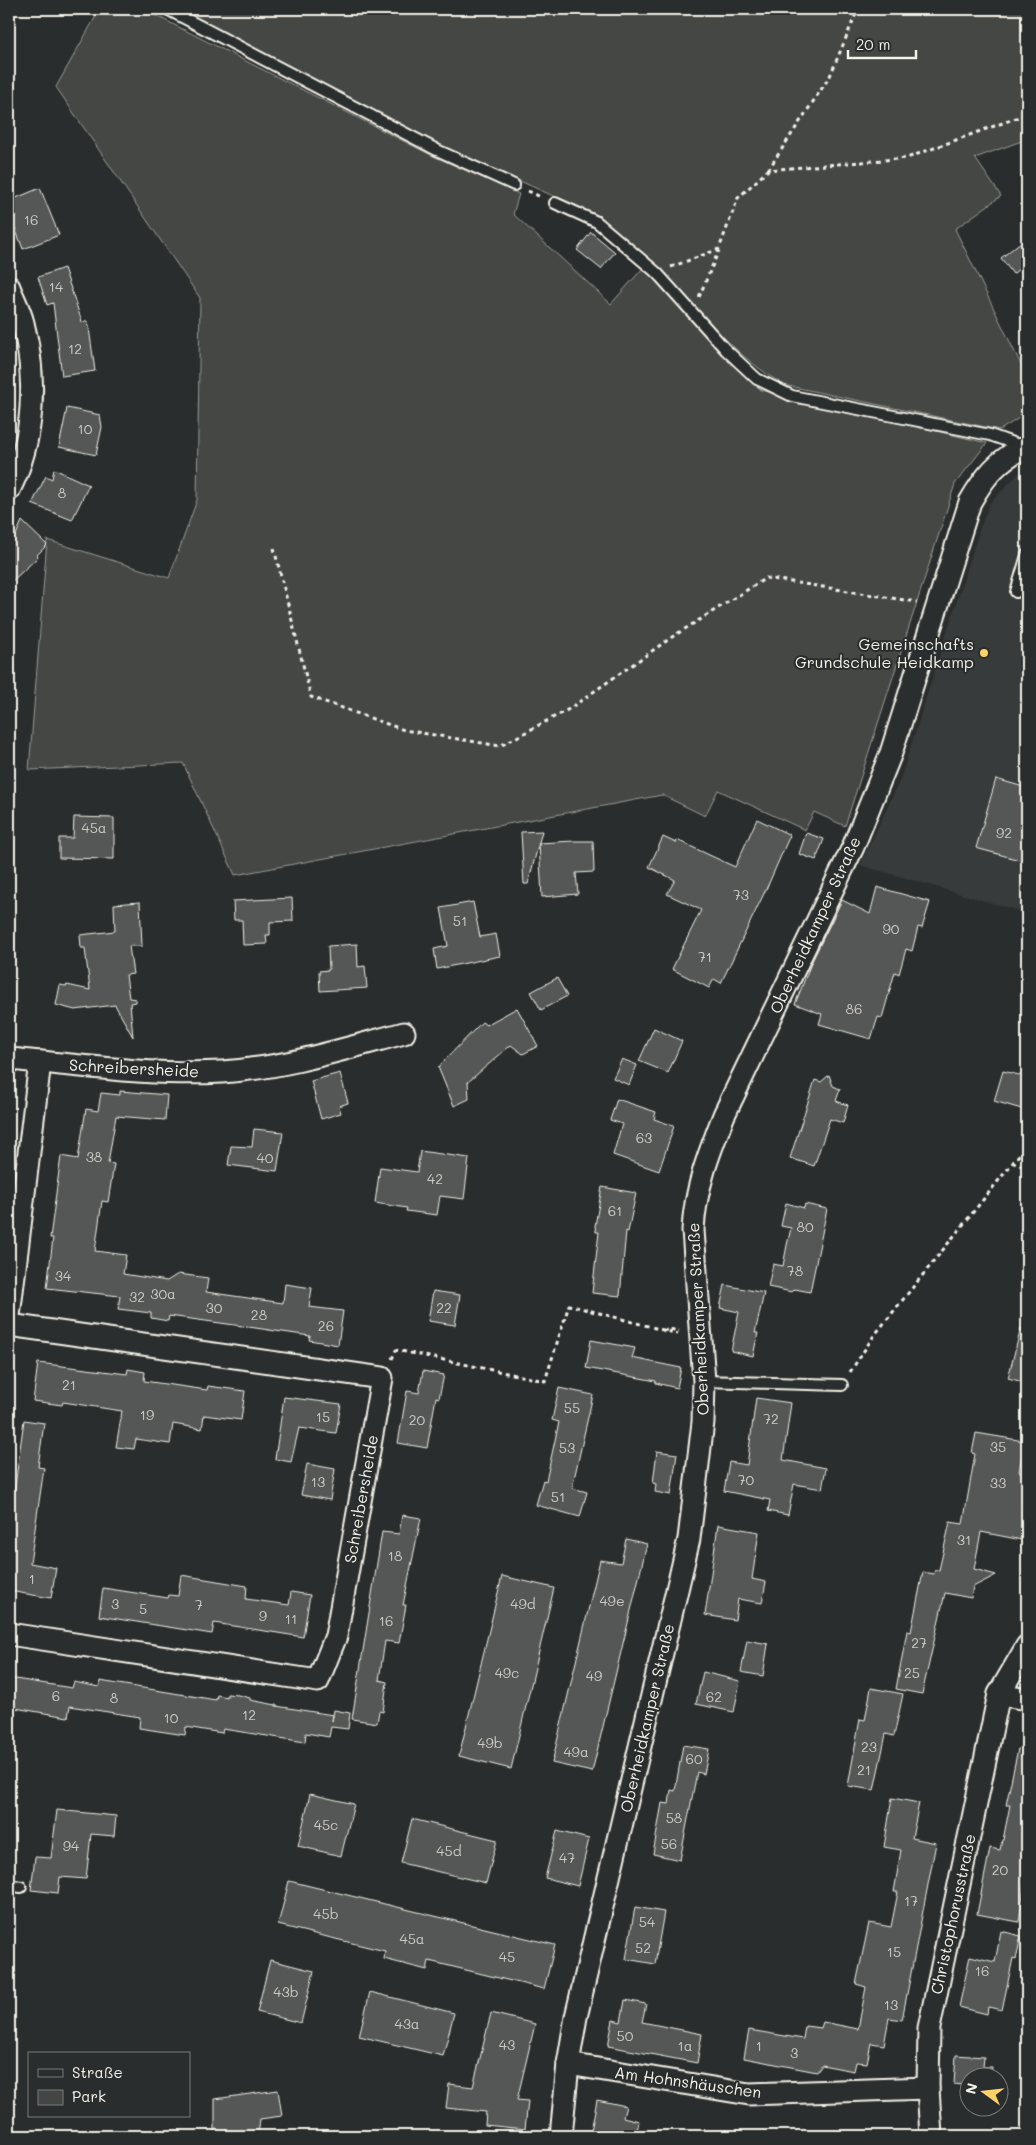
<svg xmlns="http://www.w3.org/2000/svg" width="1036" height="2145" font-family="Mali,sans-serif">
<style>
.built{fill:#373a3a}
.green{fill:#444645;stroke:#9c9c96}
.building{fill:#555756;stroke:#f4f1e8}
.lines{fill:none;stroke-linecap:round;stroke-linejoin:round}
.service-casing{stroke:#f4f1e8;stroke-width:14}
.minor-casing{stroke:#f4f1e8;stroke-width:25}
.path{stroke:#f4f1e8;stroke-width:3;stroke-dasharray:4 4;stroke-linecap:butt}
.service{stroke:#2a2d2e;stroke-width:10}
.minor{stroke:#2a2d2e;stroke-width:21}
.poi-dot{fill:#ffd166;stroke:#2a2d2e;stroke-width:2}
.labels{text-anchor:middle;stroke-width:4;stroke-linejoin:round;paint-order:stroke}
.number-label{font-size:14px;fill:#cccac4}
.poi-label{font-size:16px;fill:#f4f1e8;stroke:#2a2d2e;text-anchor:end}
.street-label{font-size:16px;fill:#f4f1e8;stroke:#2a2d2e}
</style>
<rect width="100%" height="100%" fill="#2a2d2e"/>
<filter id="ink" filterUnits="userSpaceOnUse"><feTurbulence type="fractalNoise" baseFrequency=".02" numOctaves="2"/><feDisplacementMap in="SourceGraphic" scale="10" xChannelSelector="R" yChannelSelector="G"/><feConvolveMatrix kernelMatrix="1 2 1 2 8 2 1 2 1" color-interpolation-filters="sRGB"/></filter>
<g filter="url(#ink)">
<path class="built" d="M 1027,469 L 1027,913 L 860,865 L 900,780 L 981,525 L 990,503 L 1018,474 Z"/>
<g class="green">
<path d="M 100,9 L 143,9 L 433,156 L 519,194 L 513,214 L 611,304 L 643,268 L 761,390 L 987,443 L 955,484 L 845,826 L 814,812 L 805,830 L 718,790 L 705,816 L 662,795 L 235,875 L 183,763 L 29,770 L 47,540 L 169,578 L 197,500 L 200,298 L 56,87 Z"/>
<path d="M 178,9 L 1027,9 L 1027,139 L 975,158 L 1001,196 L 955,229 L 1027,377 L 1027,413 L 1000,430 L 784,385 C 709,341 665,259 591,213 L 438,144 L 269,59 Z"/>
</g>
<g class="building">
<path d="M 40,188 L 59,235 L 23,249 L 9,212 L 9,201 Z"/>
<path d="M 591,232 L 615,252 L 601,269 L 577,250 Z"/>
<path d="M 1027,237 L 1027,262 L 1013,274 L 1001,258 Z"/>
<path d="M 64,268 L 82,322 L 88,321 L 95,371 L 62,376 L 53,303 L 47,305 L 38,277 Z"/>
<path d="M 67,408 L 100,415 L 102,427 L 96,455 L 59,447 Z"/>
<path d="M 54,469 L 89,485 L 72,520 L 32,504 L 46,476 L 52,479 Z"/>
<path d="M 22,521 L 47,545 L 37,555 L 38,557 L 9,584 L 9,527 L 16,535 Z"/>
<path d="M 996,779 L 1027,788 L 1027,862 L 976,848 Z"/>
<path d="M 74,817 L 114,818 L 114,859 L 59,858 L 59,838 L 73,838 Z"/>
<path d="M 757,819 L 790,835 L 769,883 L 721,983 L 714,979 L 709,988 L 672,969 L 701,910 L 667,894 L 675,880 L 649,867 L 663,837 L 676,843 L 677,840 L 735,867 Z"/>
<path d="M 542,831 L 528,884 L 524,884 L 521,832 Z"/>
<path d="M 806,833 L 824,839 L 816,860 L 799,854 Z"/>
<path d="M 574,841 L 593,841 L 594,872 L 576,873 L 578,894 L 542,897 L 539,843 Z"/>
<path d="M 877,887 L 930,902 L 922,928 L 918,927 L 912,951 L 906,949 L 899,974 L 895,972 L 882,1018 L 878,1017 L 871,1039 L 819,1024 L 822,1014 L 795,1004 L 812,961 L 842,900 L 870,914 Z"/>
<path d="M 292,898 L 293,921 L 270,922 L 270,935 L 266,935 L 267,944 L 243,945 L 242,920 L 234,920 L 233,901 Z"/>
<path d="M 140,902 L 142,946 L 129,946 L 133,974 L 126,975 L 129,998 L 136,999 L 136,1002 L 130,1003 L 133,1037 L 115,1005 L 75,1010 L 56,1005 L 60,985 L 66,986 L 67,985 L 90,990 L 85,948 L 81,948 L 80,935 L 115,931 L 114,904 Z"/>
<path d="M 473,902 L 480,937 L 496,934 L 500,956 L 437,969 L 434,949 L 448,946 L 441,908 Z"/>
<path d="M 357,944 L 358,967 L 365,966 L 367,988 L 320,991 L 319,971 L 329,970 L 328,946 Z"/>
<path d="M 557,978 L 567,996 L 541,1010 L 531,992 Z"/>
<path d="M 517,1008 L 538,1046 L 523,1054 L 511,1045 L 468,1082 L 469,1099 L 454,1106 L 438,1067 L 482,1022 L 486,1025 Z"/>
<path d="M 654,1028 L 682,1041 L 668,1073 L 639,1061 Z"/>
<path d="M 622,1059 L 637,1065 L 629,1085 L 613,1078 Z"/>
<path d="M 1003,1071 L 1027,1077 L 1027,1100 L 1025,1110 L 994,1101 Z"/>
<path d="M 340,1073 L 348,1103 L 339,1106 L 341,1113 L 321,1119 L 311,1081 Z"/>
<path d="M 829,1075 L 833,1086 L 840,1089 L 836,1101 L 848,1105 L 843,1123 L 830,1119 L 814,1166 L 790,1158 L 815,1080 L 821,1082 Z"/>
<path d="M 120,1091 L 167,1095 L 165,1120 L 116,1116 L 108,1163 L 114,1164 L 108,1202 L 102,1201 L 95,1251 L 126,1255 L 123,1274 L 167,1281 L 178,1274 L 208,1278 L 206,1292 L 283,1303 L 285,1284 L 312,1288 L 309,1307 L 343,1311 L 338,1345 L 309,1340 L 310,1336 L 235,1325 L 169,1316 L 168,1321 L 151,1318 L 151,1313 L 118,1309 L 120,1296 L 47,1288 L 53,1238 L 50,1238 L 61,1156 L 78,1159 L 86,1109 L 98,1111 L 101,1093 L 120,1095 Z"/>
<path d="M 617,1099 L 656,1112 L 654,1119 L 674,1126 L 659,1171 L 613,1155 L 622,1124 L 610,1120 Z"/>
<path d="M 254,1129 L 283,1132 L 277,1171 L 228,1165 L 231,1146 L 252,1147 Z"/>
<path d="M 420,1151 L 469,1158 L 464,1199 L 440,1196 L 437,1215 L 406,1211 L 407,1208 L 375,1203 L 380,1167 L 417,1172 Z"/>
<path d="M 602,1187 L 636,1193 L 628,1232 L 626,1231 L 620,1296 L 592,1293 L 599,1232 L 596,1232 L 595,1226 Z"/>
<path d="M 786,1203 L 804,1208 L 805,1204 L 827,1209 L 810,1292 L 795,1289 L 792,1292 L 768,1287 L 773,1264 L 783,1266 L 787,1245 L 791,1228 L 781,1226 Z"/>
<path d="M 725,1285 L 764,1293 L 755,1333 L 758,1333 L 753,1356 L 731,1351 L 739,1312 L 720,1308 Z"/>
<path d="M 433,1291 L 460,1295 L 455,1325 L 428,1321 Z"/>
<path d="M 1021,1328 L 1027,1329 L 1027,1383 L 1008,1378 Z"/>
<path d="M 591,1340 L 635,1348 L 632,1358 L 681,1368 L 677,1388 L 656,1383 L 656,1381 L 586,1368 Z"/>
<path d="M 38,1363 L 127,1374 L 128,1369 L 145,1372 L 144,1381 L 207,1390 L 208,1386 L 245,1391 L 241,1420 L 204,1415 L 202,1429 L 173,1424 L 170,1444 L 136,1439 L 134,1449 L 116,1447 L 122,1411 L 63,1402 L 62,1405 L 33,1401 Z"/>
<path d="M 423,1371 L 444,1375 L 439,1398 L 436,1397 L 427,1448 L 398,1443 L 407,1391 L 419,1393 Z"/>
<path d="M 559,1388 L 593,1395 L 572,1488 L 587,1492 L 580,1517 L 536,1505 L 543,1480 L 546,1481 L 559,1422 L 552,1420 Z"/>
<path d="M 284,1397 L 341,1404 L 336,1433 L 299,1428 L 291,1462 L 275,1459 Z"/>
<path d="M 756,1398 L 791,1403 L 783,1460 L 826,1468 L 822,1489 L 794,1484 L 788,1515 L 768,1511 L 770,1500 L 724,1491 L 729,1462 L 747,1465 Z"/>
<path d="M 24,1420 L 44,1423 L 38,1467 L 44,1468 L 30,1563 L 56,1568 L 51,1598 L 9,1591 L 9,1530 Z"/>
<path d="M 976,1433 L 1024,1441 L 1019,1472 L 1027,1473 L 1021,1513 L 1027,1514 L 1027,1541 L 981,1532 L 974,1569 L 996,1575 L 973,1587 L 971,1598 L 945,1593 L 922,1694 L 896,1689 L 907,1631 L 911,1632 L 923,1572 L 934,1574 L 935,1570 L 939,1570 L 950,1522 L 963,1524 L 975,1454 L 972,1453 Z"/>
<path d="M 657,1451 L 677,1454 L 671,1495 L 655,1492 L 656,1484 L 653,1483 Z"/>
<path d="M 307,1464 L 335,1469 L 330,1500 L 301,1495 Z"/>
<path d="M 402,1515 L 421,1518 L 403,1605 L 406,1605 L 399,1643 L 385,1641 L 379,1680 L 387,1682 L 383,1712 L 379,1711 L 377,1723 L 352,1719 L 382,1532 L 399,1534 Z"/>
<path d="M 718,1525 L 759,1532 L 752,1579 L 766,1582 L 762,1603 L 738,1599 L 735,1620 L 705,1615 Z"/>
<path d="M 626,1539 L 647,1544 L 592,1772 L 552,1763 L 600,1560 L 621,1563 Z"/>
<path d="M 181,1575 L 247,1586 L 246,1599 L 289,1605 L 291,1592 L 310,1595 L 303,1637 L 214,1623 L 212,1634 L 99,1616 L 103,1588 L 168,1598 L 169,1595 L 178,1596 Z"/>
<path d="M 502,1576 L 554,1588 L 511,1769 L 459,1756 Z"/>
<path d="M 747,1640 L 768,1644 L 763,1676 L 741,1672 Z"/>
<path d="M 703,1672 L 740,1681 L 734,1712 L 696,1704 Z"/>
<path d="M 9,1678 L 72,1688 L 74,1682 L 99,1687 L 100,1681 L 216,1700 L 217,1695 L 227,1697 L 227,1694 L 238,1695 L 250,1698 L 250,1700 L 276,1705 L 276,1706 L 333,1715 L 332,1721 L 334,1710 L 350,1713 L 348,1729 L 331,1727 L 329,1737 L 306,1733 L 305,1742 L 223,1729 L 222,1733 L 186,1727 L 185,1735 L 139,1728 L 140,1717 L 70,1706 L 68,1717 L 9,1707 Z"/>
<path d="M 871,1688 L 903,1694 L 894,1736 L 886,1734 L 874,1790 L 848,1786 L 860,1719 L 865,1720 Z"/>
<path d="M 683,1745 L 709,1749 L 704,1774 L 697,1772 L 680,1860 L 653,1854 L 662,1803 L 669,1804 L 671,1790 L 675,1791 Z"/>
<path d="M 1018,1749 L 1027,1750 L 1027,1866 L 1019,1922 L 977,1914 L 990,1848 L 1000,1850 L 1002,1840 L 1003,1840 L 1010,1805 L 1006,1805 Z"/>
<path d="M 310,1794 L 354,1804 L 341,1856 L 298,1846 Z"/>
<path d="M 892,1798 L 919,1803 L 912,1838 L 936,1843 L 902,2020 L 889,2018 L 884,2045 L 871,2043 L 867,2063 L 856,2062 L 854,2071 L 822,2065 L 817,2072 L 744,2058 L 749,2030 L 803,2039 L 805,2026 L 821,2028 L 823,2022 L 858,2029 L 866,1987 L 856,1984 L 869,1923 L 891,1927 L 898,1892 L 894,1892 L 901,1850 L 884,1847 Z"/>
<path d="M 57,1810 L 116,1816 L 114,1836 L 91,1834 L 86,1879 L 60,1877 L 58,1893 L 31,1890 L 35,1857 L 51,1858 Z"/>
<path d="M 412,1819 L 497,1840 L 486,1883 L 401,1863 Z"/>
<path d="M 557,1831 L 589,1839 L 578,1886 L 545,1878 Z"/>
<path d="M 289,1881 L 555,1945 L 544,1989 L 429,1961 L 427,1970 L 384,1959 L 385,1951 L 278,1925 Z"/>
<path d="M 635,1907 L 664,1912 L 655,1964 L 626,1959 Z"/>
<path d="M 1001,1931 L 1021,1936 L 1016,1959 L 1013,1958 L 1002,2010 L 988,2007 L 987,2014 L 959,2007 L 970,1956 L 995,1962 Z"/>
<path d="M 270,1960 L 314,1971 L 301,2023 L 257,2012 Z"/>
<path d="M 370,1992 L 454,2013 L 443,2056 L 359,2036 Z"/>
<path d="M 625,2000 L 646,2004 L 642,2022 L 702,2034 L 697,2063 L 608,2046 L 613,2020 L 621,2022 Z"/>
<path d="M 491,2013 L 535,2024 L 517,2100 L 528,2101 L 525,2129 L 485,2125 L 486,2112 L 446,2108 L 449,2084 L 473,2087 Z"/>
<path d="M 956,2055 L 984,2057 L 983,2067 L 992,2067 L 991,2078 L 968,2078 L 968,2093 L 962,2093 L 962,2085 L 954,2084 Z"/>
<path d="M 278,2090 L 282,2116 L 260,2119 L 258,2136 L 215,2136 L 215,2099 Z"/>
<path d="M 597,2100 L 626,2106 L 623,2117 L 639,2121 L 636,2136 L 590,2136 Z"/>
</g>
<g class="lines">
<defs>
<g id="service">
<path d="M 167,9 L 437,150 L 514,185"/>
<path d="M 555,203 L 597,222 L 657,273 L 726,350 L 757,379 L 792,396 L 990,435 L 1024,447"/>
<path d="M 1016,592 L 1027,555"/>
<path d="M 704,1381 L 842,1385"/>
<path d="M 9,1885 L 21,1887"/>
</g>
<g id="minor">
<path d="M 9,287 C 13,298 20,310 23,323 C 37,377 35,439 9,490"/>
<path d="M 9,1059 C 79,1065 151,1076 222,1072 C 284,1068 344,1049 404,1033"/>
<path d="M 9,1316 L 40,1062"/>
<path d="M 9,1325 L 382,1378 L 336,1636 L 318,1681 L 9,1634"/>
<path d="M 999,1694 L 1027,1699"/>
<path d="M 568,2064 L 749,2094 L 928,2088"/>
<path d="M 561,2136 L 568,2064 L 576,2017 L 689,1539 L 703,1422 L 704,1381 L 693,1230 C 695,1189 709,1153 724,1115 L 853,847 L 891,753 L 970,502 C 983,479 1000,456 1027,447"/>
<path d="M 931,2136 L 928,2088 L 929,2028 L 999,1694 L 1027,1646"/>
</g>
</defs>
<use href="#service" class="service-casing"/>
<use href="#minor" class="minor-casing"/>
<g class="path">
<path d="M 768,170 L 830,76 L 858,9"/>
<path d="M 528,191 L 541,197"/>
<path d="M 671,267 L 719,249 L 738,198 L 768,170 L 907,158 L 1027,114"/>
<path d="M 699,297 L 719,250"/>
<path d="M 274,548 L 311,697 L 404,730 L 500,746 L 569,709 L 672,637 L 766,578 L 917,602"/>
<path d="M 1012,1162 L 1027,1168"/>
<path d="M 663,1331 L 669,1329 L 679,1331"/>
<path d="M 392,1359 L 396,1350 L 545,1381 L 569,1305 L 678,1334"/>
<path d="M 850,1372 L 873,1337 L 1027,1145"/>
</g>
<use href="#service" class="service"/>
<use href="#minor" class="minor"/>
</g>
</g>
<circle class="poi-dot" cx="984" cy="653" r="5"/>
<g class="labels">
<g class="number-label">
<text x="31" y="225">16</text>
<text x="56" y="292">14</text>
<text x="75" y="354">12</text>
<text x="85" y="434">10</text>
<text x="62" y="498">8</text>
<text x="94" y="833">45a</text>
<text x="1004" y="838">92</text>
<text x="741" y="900">73</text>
<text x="460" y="926">51</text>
<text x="891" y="934">90</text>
<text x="705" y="962">71</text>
<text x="854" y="1014">86</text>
<text x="644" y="1143">63</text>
<text x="94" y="1162">38</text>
<text x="265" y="1163">40</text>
<text x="435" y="1184">42</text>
<text x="615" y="1216">61</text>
<text x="805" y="1232">80</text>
<text x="795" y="1276">78</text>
<text x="63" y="1281">34</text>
<text x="163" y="1299">30a</text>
<text x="137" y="1302">32</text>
<text x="214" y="1313">30</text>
<text x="444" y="1313">22</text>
<text x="259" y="1320">28</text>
<text x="326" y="1331">26</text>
<text x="69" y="1390">21</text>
<text x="572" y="1413">55</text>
<text x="147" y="1420">19</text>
<text x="323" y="1422">15</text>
<text x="771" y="1424">72</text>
<text x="417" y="1425">20</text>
<text x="998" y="1452">35</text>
<text x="567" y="1453">53</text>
<text x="746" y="1485">70</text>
<text x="318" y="1487">13</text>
<text x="998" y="1488">33</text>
<text x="558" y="1502">51</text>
<text x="964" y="1545">31</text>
<text x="395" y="1561">18</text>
<text x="32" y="1584">1</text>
<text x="612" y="1606">49e</text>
<text x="115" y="1609">3</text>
<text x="523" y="1609">49d</text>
<text x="199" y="1610">7</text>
<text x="143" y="1614">5</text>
<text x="263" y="1621">9</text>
<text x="291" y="1624">11</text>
<text x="386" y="1626">16</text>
<text x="919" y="1648">27</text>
<text x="507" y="1678">49c</text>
<text x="912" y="1678">25</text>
<text x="594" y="1681">49</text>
<text x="56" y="1701">6</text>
<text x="714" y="1702">62</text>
<text x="114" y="1703">8</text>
<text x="249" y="1720">12</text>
<text x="171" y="1723">10</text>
<text x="490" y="1748">49b</text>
<text x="869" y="1752">23</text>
<text x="576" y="1757">49a</text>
<text x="694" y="1764">60</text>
<text x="864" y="1775">21</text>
<text x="674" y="1823">58</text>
<text x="326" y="1830">45c</text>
<text x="669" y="1849">56</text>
<text x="71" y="1851">94</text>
<text x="449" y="1856">45d</text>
<text x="567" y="1863">47</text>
<text x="1000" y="1875">20</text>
<text x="911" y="1906">17</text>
<text x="326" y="1919">45b</text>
<text x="647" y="1927">54</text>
<text x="412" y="1944">45a</text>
<text x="643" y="1953">52</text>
<text x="894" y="1957">15</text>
<text x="507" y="1962">45</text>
<text x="982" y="1976">16</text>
<text x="286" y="1997">43b</text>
<text x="891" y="2010">13</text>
<text x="407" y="2029">43a</text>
<text x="625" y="2041">50</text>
<text x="507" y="2050">43</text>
<text x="685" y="2051">1a</text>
<text x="759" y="2051">1</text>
<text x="794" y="2058">3</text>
</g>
<g class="poi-label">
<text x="974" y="650">Gemeinschafts<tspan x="974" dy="18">Grundschule Heidkamp</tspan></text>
</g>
<g class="street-label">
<text transform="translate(815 925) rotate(-65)" y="6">Oberheidkamper Straße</text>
<text transform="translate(134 1068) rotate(3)" y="6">Schreibersheide</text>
<text transform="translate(698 1319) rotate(-93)" y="6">Oberheidkamper Straße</text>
<text transform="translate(361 1499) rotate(-80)" y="6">Schreibersheide</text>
<text transform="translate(647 1718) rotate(-77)" y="6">Oberheidkamper Straße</text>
<text transform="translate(953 1914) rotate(-78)" y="6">Christophorusstraße</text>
<text transform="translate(688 2082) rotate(8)" y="6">Am Hohnshäuschen</text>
</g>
</g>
<rect width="1036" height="2145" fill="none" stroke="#2a2d2e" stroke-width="30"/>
<rect x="15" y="15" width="1006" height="2115" fill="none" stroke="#f4f1e8" stroke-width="2" filter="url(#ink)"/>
<rect x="28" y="2052" width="162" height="65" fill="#2a2d2e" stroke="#7b7b78"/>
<rect x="38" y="2069" width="25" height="8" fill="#2a2d2e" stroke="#7b7b78"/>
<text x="72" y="2078" font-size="15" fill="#f4f1e8">Straße</text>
<rect x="38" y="2090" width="25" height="15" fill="#444645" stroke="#7b7b78"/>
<text x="72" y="2102" font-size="15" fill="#f4f1e8">Park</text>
<g transform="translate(984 2092) rotate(285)"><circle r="24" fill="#2a2d2e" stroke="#7b7b78"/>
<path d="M0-4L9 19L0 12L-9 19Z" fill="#ffd166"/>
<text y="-8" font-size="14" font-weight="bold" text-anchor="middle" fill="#f4f1e8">N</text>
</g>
<path d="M848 50v8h68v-8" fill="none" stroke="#f4f1e8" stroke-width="2.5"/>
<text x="856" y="50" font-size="15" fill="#f4f1e8" stroke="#2a2d2e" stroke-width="4" paint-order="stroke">20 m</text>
</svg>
